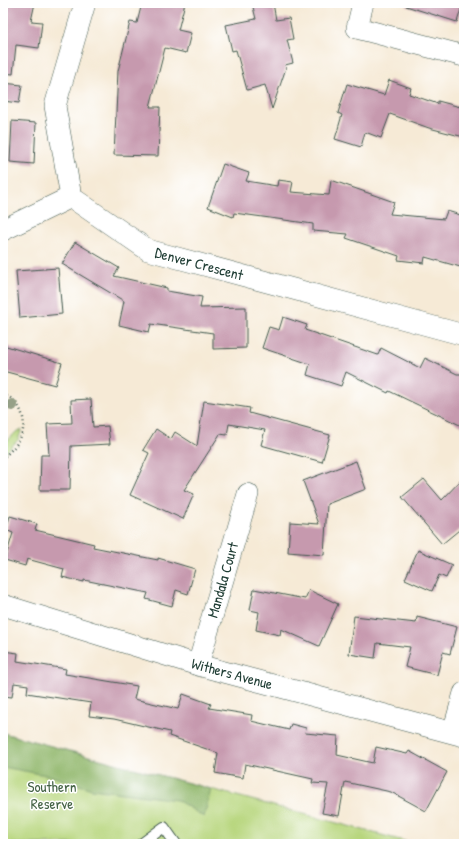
<svg xmlns="http://www.w3.org/2000/svg" width="467" height="847" font-family="'Patrick Hand',sans-serif">
<style>
.green{fill:#b7d67d;stroke:#6b8a58}
.forest{fill:#91b76c;stroke:#587a50}
.building{fill:#c699ae}
.lines{fill:none;stroke-linecap:round;stroke-linejoin:round}
.lane-casing{stroke:#3f574c;stroke-width:12}
.street-casing{stroke:#3f574c;stroke-width:22}
.path{stroke:#3f574c;stroke-width:2.5;stroke-dasharray:1 3;stroke-linecap:butt}
.lane{stroke:#fff;stroke-width:10}
.street{stroke:#fff;stroke-width:21}
.tree{fill:#95a087}
.labels{text-anchor:middle;stroke-width:3;stroke-linejoin:round;paint-order:stroke}
.street-label{font-size:15px;fill:#1f3d34;stroke:#fff}
.park-label{font-size:15px;fill:#456346;stroke:#fff}
</style>
<rect width="100%" height="100%" fill="#fff"/>
<filter id="ink" filterUnits="userSpaceOnUse"><feTurbulence type="fractalNoise" baseFrequency=".025" numOctaves="2"/><feDisplacementMap in="SourceGraphic" scale="8" xChannelSelector="R" yChannelSelector="G"/><feConvolveMatrix kernelMatrix="1 2 1 2 8 2 1 2 1" color-interpolation-filters="sRGB"/></filter>
<filter id="wash" filterUnits="userSpaceOnUse"><feTurbulence type="fractalNoise" baseFrequency=".012" numOctaves="4" result="noise"/><feDisplacementMap in="SourceGraphic" scale="16" xChannelSelector="R" yChannelSelector="G"/><feGaussianBlur stdDeviation="0.9" result="paint"/><feColorMatrix in="noise" values="0 0 0 0 0 0 0 0 0 0 0 0 0 0 0 0 0 1.4 0 .05"/><feComposite in="paint" operator="in"/></filter>
<g filter="url(#wash)">
<rect width="100%" height="100%" fill="#f6ead6"/>
<g class="green">
<path d="M 22,429 L 18,440 L 3,455 L 3,445 L 16,432 Z"/>
<path d="M 3,733 L 415,844 L 3,844 Z"/>
</g>
<path class="forest" d="M 3,733 L 211,789 L 204,817 L 177,800 L 92,789 L 51,776 L 3,767 Z"/>
<g id="blocks">
<g class="building">
<path d="M 3,3 L 35,3 L 31,21 L 42,22 L 39,48 L 16,45 L 13,74 L 3,73 Z"/>
<path d="M 142,3 L 185,3 L 178,30 L 191,33 L 186,53 L 165,48 L 150,107 L 160,107 L 158,156 L 114,155 L 118,71 L 130,22 L 137,23 Z"/>
<path d="M 252,3 L 273,3 L 276,20 L 289,18 L 293,39 L 287,40 L 293,63 L 285,65 L 286,68 L 272,109 L 265,85 L 247,90 L 236,50 L 232,51 L 226,25 L 256,19 Z"/>
<path d="M 407,3 L 463,3 L 457,22 L 406,6 Z"/>
<path d="M 389,80 L 411,88 L 409,94 L 438,104 L 438,101 L 464,108 L 464,137 L 429,128 L 390,114 L 381,138 L 365,132 L 361,147 L 335,139 L 342,115 L 338,113 L 347,84 L 384,95 Z"/>
<path d="M 3,83 L 22,85 L 19,103 L 3,101 Z"/>
<path d="M 12,121 L 36,123 L 34,164 L 10,162 Z"/>
<path d="M 223,164 L 249,173 L 246,181 L 277,186 L 278,180 L 293,182 L 291,192 L 329,195 L 331,180 L 394,202 L 390,214 L 444,219 L 447,211 L 464,216 L 464,268 L 425,257 L 424,263 L 398,260 L 399,256 L 346,238 L 348,234 L 313,231 L 313,224 L 234,213 L 233,217 L 208,207 Z"/>
<path d="M 75,242 L 119,268 L 114,276 L 167,288 L 167,291 L 202,297 L 200,308 L 246,307 L 246,348 L 213,349 L 213,333 L 151,324 L 149,332 L 119,325 L 124,301 L 62,264 Z"/>
<path d="M 58,268 L 62,314 L 20,318 L 16,271 Z"/>
<path d="M 283,317 L 307,325 L 305,330 L 378,355 L 381,348 L 420,368 L 425,358 L 457,374 L 464,374 L 464,427 L 389,391 L 388,393 L 346,372 L 341,386 L 307,375 L 310,364 L 262,348 L 269,327 L 279,330 Z"/>
<path d="M 3,345 L 62,363 L 55,385 L 3,371 Z"/>
<path d="M 91,399 L 93,427 L 108,426 L 110,444 L 71,446 L 70,490 L 40,490 L 41,455 L 49,455 L 47,424 L 72,423 L 71,400 Z"/>
<path d="M 204,401 L 250,408 L 249,413 L 330,435 L 322,462 L 261,445 L 265,430 L 229,424 L 227,435 L 220,434 L 184,490 L 194,494 L 183,519 L 130,495 L 149,453 L 143,450 L 156,429 L 171,439 L 175,432 L 197,446 Z"/>
<path d="M 356,461 L 366,489 L 327,504 L 324,555 L 288,552 L 290,522 L 319,524 L 303,481 Z"/>
<path d="M 464,477 L 464,526 L 442,544 L 402,497 L 424,479 L 442,500 Z"/>
<path d="M 10,516 L 37,524 L 35,530 L 94,544 L 93,547 L 158,560 L 158,558 L 195,569 L 188,594 L 176,590 L 172,606 L 146,599 L 148,593 L 84,580 L 84,582 L 62,577 L 64,569 L 27,559 L 25,566 L 5,560 L 13,533 L 6,530 Z"/>
<path d="M 418,550 L 452,565 L 446,578 L 439,575 L 432,591 L 405,579 Z"/>
<path d="M 254,589 L 305,599 L 309,590 L 338,604 L 319,646 L 281,629 L 280,635 L 256,630 L 259,612 L 250,610 Z"/>
<path d="M 354,616 L 416,623 L 417,617 L 457,627 L 450,654 L 443,652 L 437,675 L 405,667 L 410,647 L 377,643 L 375,658 L 349,654 Z"/>
<path d="M 3,651 L 18,653 L 17,661 L 66,669 L 65,674 L 137,686 L 134,699 L 178,709 L 183,694 L 211,704 L 209,708 L 252,715 L 251,721 L 289,730 L 291,724 L 306,728 L 305,733 L 338,736 L 337,755 L 373,763 L 376,747 L 407,754 L 409,751 L 447,772 L 426,811 L 391,792 L 345,782 L 339,816 L 322,813 L 328,784 L 312,783 L 313,779 L 245,764 L 243,778 L 215,773 L 218,753 L 169,736 L 170,732 L 114,719 L 89,716 L 91,703 L 27,693 L 28,685 L 14,683 L 12,697 L 3,696 Z"/>
</g>
</g>
</g>
<g filter="url(#ink)">
<use href="#blocks" fill-opacity="0" stroke="#3f574c" stroke-width="1"/>
<g class="lines">
<defs>
<path id="lane" d="M 141,844 L 164,827 L 176,844"/>
<g id="street">
<path d="M 85,3 L 55,106 L 71,197 L 148,250 L 464,335"/>
<path d="M 363,3 L 357,28 L 464,56"/>
<path d="M 3,230 L 71,197"/>
<path d="M 3,605 L 198,665 L 464,736"/>
<path d="M 198,665 L 248,494"/>
<path d="M 453,732 L 464,693"/>
</g>
</defs>
<use href="#lane" class="lane-casing"/>
<use href="#street" class="street-casing"/>
<path class="path" d="M 3,394 C 20,400 28,420 21,436 C 18,445 9,452 3,458"/>
<use href="#lane" class="lane"/>
<use href="#street" class="street"/>
</g>
<circle class="tree" cx="12" cy="405" r="6"/>
</g>
<g class="labels">
<g class="street-label">
<text transform="translate(199 264) rotate(15)" y="5">Denver Crescent</text>
<text transform="translate(223 580) rotate(-74)" y="5">Mandala Court</text>
<text transform="translate(232 674) rotate(15)" y="5">Withers Avenue</text>
</g>
<g class="park-label">
<text x="52" y="792">Southern<tspan x="52" dy="17">Reserve</tspan></text>
</g>
</g>
<rect width="467" height="847" fill="none" stroke="#fff" stroke-width="16"/>
</svg>
